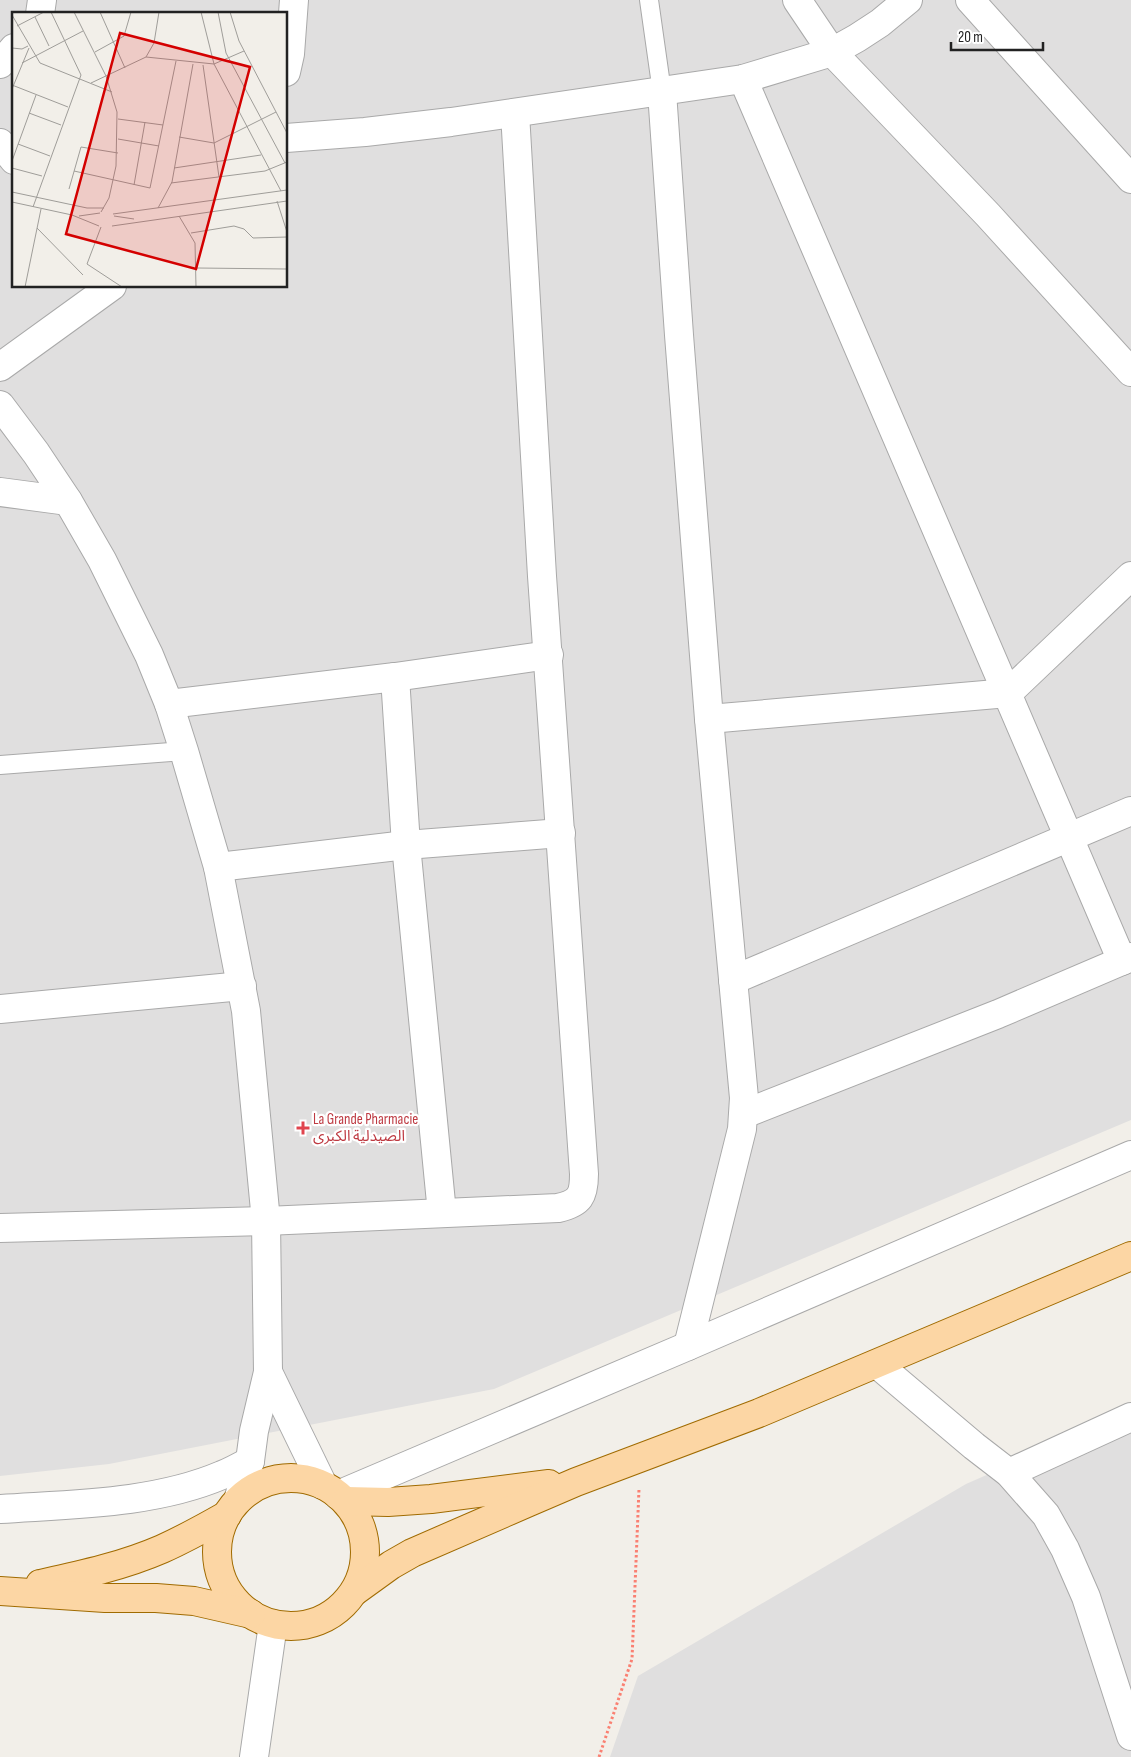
<svg xmlns="http://www.w3.org/2000/svg" width="1131" height="1757" font-family="'Sofia Sans Condensed','Noto Sans Arabic',sans-serif">
<style>
.residential{fill:#e0dfdf;fill-rule:evenodd}
.lines{fill:none;stroke-linecap:round;stroke-linejoin:round}
.service-casing{stroke:#a9a9a9;stroke-width:20}
.minor-casing{stroke:#a9a9a9;stroke-width:30}
.primary-casing{stroke:#a06b00;stroke-width:30}
.path{stroke:#fa8072;stroke-width:3;stroke-dasharray:2.5 2.5;stroke-linecap:butt}
.service{stroke:#fff;stroke-width:18}
.minor{stroke:#fff;stroke-width:28}
.primary{stroke:#fcd6a4;stroke-width:28}
.health-dot{fill:#e0444e;stroke:#fff;stroke-width:2}
.labels{text-anchor:middle;stroke-width:4.5;stroke-linejoin:round;paint-order:stroke}
.health-label{font-size:15px;fill:#be3a42;stroke:#fff;text-anchor:start}
.inset-road{fill:none;stroke:#9f9d99;stroke-width:1}
.view{fill:#d40000;fill-opacity:0.15;stroke:#d40000;stroke-width:2.5}
.inset-edge{fill:none;stroke:#222;stroke-width:2.5}
</style>
<rect width="100%" height="100%" fill="#f2efe9"/>
<g class="residential">
<path d="M 0,0 L 1131,0 L 1131,1120 L 494,1389 L 109,1464 L 0,1476 ZM 14,14 L 286,14 L 286,286 L 14,286 Z"/>
<path d="M 1131,1412 L 1131,1757 L 610,1757 L 638,1676 L 966,1484 Z"/>
</g>
<g class="lines">
<defs>
<g id="service">
<path d="M 649,0 L 662,92"/>
<path d="M 0,765 L 184,751"/>
</g>
<g id="minor">
<path d="M 797,0 L 832,52 L 988,215 L 1131,372"/>
<path d="M 970,0 L 1131,179"/>
<path d="M 40,14 L 42,0"/>
<path d="M 0,64 L 14,48"/>
<path d="M 286,72 L 290,54 L 294,0"/>
<path d="M 743,79 L 1122,961"/>
<path d="M 662,92 L 679,335 L 709,719 L 744,1098 L 742,1129 L 688,1346"/>
<path d="M 286,138 L 365,132 L 451,122 L 743,79 L 832,52 L 857,38 L 880,23 L 908,0"/>
<path d="M 0,143 L 14,160"/>
<path d="M 0,367 L 112,286"/>
<path d="M 0,405 L 36,453 L 68,501 L 102,560 L 149,655 L 169,704 L 184,751 L 218,867 L 246,1011 L 266,1221 L 268,1372 L 254,1431 L 250,1461 L 238,1500"/>
<path d="M 0,492 L 68,501"/>
<path d="M 395,677 L 406,845 L 442,1213"/>
<path d="M 169,704 L 395,677 L 549,655"/>
<path d="M 709,719 L 1008,693 L 1131,576"/>
<path d="M 218,867 L 406,845 L 561,833"/>
<path d="M 733,980 L 1131,811"/>
<path d="M 0,1009 L 242,986"/>
<path d="M 744,1114 L 998,1014 L 1131,957"/>
<path d="M 0,1228 L 266,1221 L 558,1208 C 580,1203 584,1196 584,1174 L 542,576 L 515,113"/>
<path d="M 877,1364 L 974,1446 L 1009,1473 L 1046,1515 L 1065,1549 L 1086,1597 L 1131,1736"/>
<path d="M 268,1372 L 323,1485"/>
<path d="M 1009,1473 L 1131,1417"/>
<path d="M 338,1495 L 688,1346 L 1131,1155"/>
<path d="M 0,1509 C 73,1504 154,1504 222,1475 C 232,1471 241,1466 250,1461"/>
<path d="M 254,1757 L 273,1624"/>
</g>
<g id="primary">
<circle cx="291" cy="1552" r="74"/>
<path d="M 346,1501 L 388,1502 L 431,1499 L 549,1484"/>
<path d="M 40,1584 C 81,1575 123,1566 162,1549 C 184,1539 206,1527 227,1515"/>
<path d="M 0,1591 L 105,1598 L 156,1598 L 194,1601 L 251,1614"/>
<path d="M 355,1591 L 391,1565 L 412,1553 L 527,1503 L 576,1482 L 759,1413 L 1131,1256"/>
</g>
</defs>
<use href="#service" class="service-casing"/>
<use href="#minor" class="minor-casing"/>
<use href="#primary" class="primary-casing"/>
<path class="path" d="M 599,1757 L 632,1659 L 639,1489"/>
<use href="#service" class="service"/>
<use href="#minor" class="minor"/>
<use href="#primary" class="primary"/>
</g>
<path class="health-dot" d="M300.5 1120.5h5v5h5v5h-5v5h-5v-5h-5v-5h5z"/>
<g class="labels">
<g class="health-label">
<text x="313" y="1124">La Grande Pharmacie<tspan x="313" dy="17">الصيدلية الكبرى</tspan></text>
</g>
</g>
<g transform="translate(12 12)">
<rect width="275" height="275" fill="#f2efe9"/>
<path class="inset-road" d="M 62,0 L 94,64 L 105,100 L 104,154 L 97,186 L 89,200M 88,0 L 113,56M 189,0 L 202,52 L 269,179M 206,0 L 214,41 L 273,151M 218,0 L 227,29 L 275,121M 0,3 L 28,51 L 100,80M 23,5 L 37,34M 5,14 L 32,0M 0,36 L 10,37 L 16,34M 83,40 L 112,24 L 119,0M 134,45 L 142,31 L 147,0M 10,51 L 71,19M 191,53 L 207,165M 79,71 L 134,45 L 202,52 L 232,39M 0,73 L 56,95M 0,77 L 17,36M 17,101 L 49,113M 106,107 L 151,113M 167,125 L 202,131 L 264,100M 106,127 L 147,134M 6,132 L 38,144M 0,149 L 24,83M 0,156 L 30,164M 162,156 L 249,143M 62,159 L 138,176 L 164,49M 159,171 L 253,159 L 275,150M 122,173 L 133,110M 57,177 L 69,135 L 106,141M 0,180 L 75,196 L 92,196M 265,189 L 275,220M 0,190 L 60,203 L 87,214M 21,195 L 69,63 L 39,0M 146,196 L 160,170 L 181,52M 101,202 L 275,178M 67,204 L 88,201M 102,204 L 122,207M 167,204 L 183,231 L 184,275M 100,214 L 275,189M 89,215 L 75,252 L 110,275M 25,216 L 71,263M 179,221 L 222,214 L 232,217 L 241,226 L 275,225M 185,256 L 275,257M 13,275 L 29,197"/>
<path class="view" d="M 108,21 L 238,55 L 184,257 L 54,222 Z"/>
<rect width="275" height="275" class="inset-edge"/>
</g>
<path d="M951 42v8h92v-8" fill="none" stroke="#222222" stroke-width="2.5"/>
<text x="958" y="42" font-size="15" fill="#222222" stroke="#ffffff" stroke-width="4" paint-order="stroke">20 m</text>
</svg>
